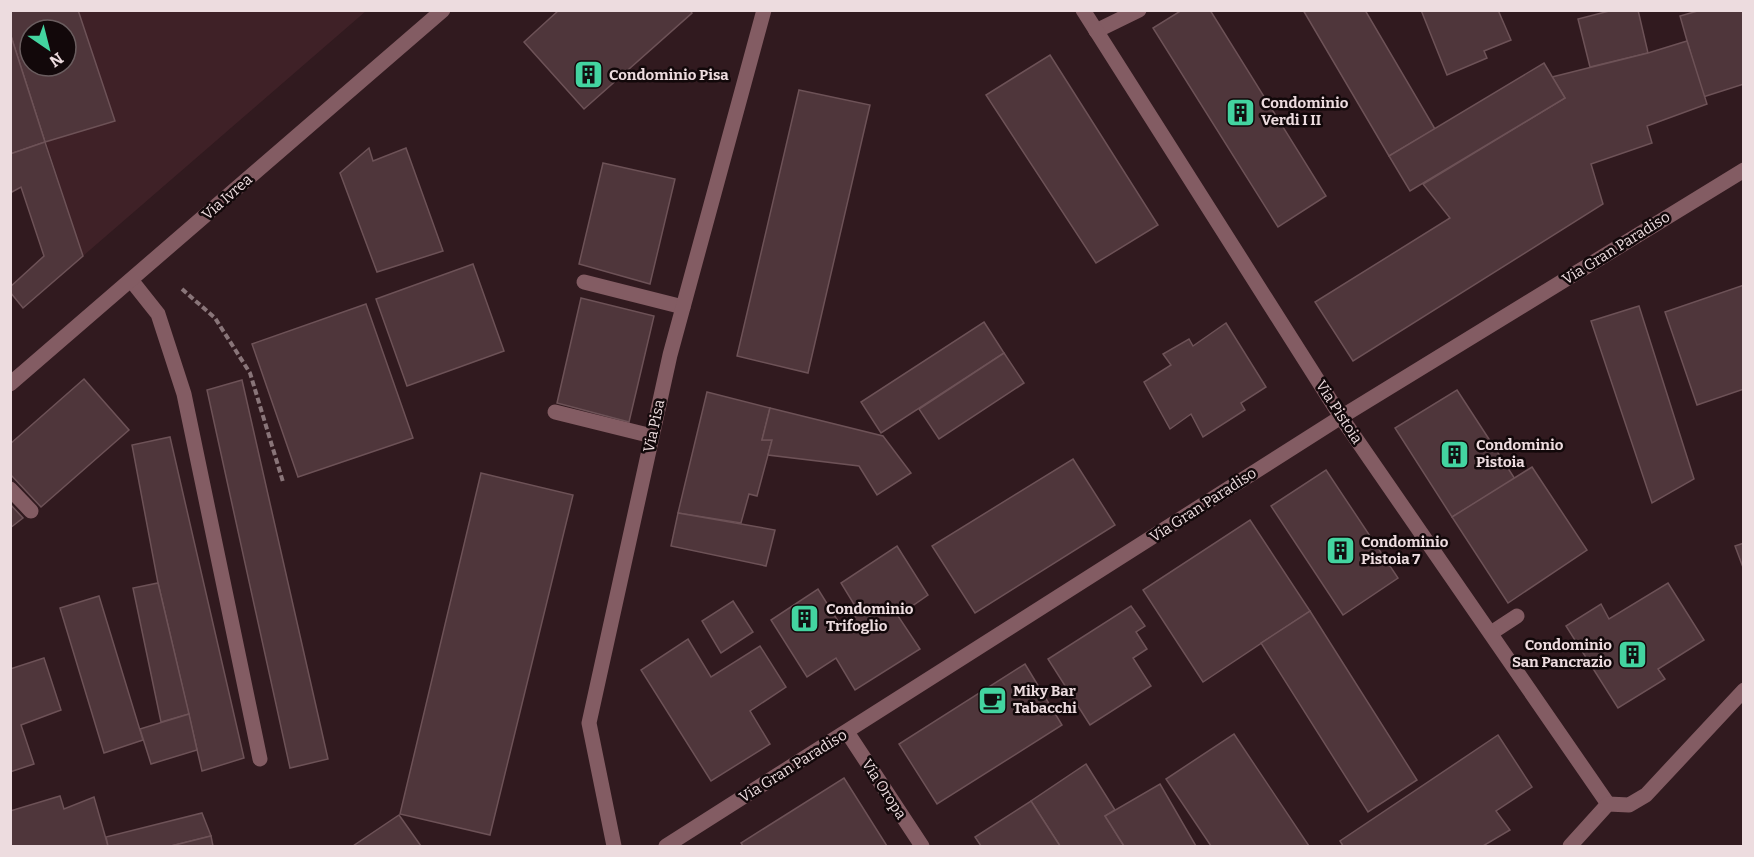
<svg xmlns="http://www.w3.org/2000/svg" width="1754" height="857" font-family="Bitter,serif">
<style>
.built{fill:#3f2127;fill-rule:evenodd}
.building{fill:#4f363b;stroke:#6d5257;stroke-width:1.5;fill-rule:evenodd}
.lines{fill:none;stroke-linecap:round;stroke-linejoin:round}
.path{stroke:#897579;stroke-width:4;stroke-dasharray:6 3;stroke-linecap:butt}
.service{stroke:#835c63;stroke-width:15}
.minor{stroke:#835c63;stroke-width:15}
.labels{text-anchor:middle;stroke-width:5;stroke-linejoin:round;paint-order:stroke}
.poi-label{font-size:15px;font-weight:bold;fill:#eddcdf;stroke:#12080a;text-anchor:start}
.street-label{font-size:15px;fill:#eddcdf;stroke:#12080a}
</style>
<rect width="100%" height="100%" fill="#311a1f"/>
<path class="built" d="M 10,11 L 366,11 L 83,256 L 11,33 ZM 30,30 L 66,30 L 66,66 L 30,66 Z"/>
<g class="building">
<path d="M 10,10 L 78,10 L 115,121 L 45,142 L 10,33 ZM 30,30 L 66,30 L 66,66 L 30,66 Z"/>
<path d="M 559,10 L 690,10 L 692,13 L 584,109 L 524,42 Z"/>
<path d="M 1182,10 L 1210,10 L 1326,196 L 1278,227 L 1153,28 Z"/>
<path d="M 1303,10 L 1365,10 L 1435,129 L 1389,156 Z"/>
<path d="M 1421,10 L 1498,10 L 1511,40 L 1484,51 L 1487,58 L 1447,75 Z"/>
<path d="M 1613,10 L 1638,10 L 1648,53 L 1590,67 L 1578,19 Z"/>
<path d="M 1701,10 L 1744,10 L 1744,84 L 1703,97 L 1680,16 Z"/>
<path d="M 10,33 L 45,142 L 10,154 Z"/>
<path d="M 1687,41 L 1707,104 L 1647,126 L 1652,143 L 1591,164 L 1603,204 L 1353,361 L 1315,302 L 1450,218 L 1423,184 L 1565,98 L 1552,77 L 1648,53 Z"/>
<path d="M 1050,55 L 1158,225 L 1096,263 L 986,95 Z"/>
<path d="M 1544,63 L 1565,98 L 1410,191 L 1389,156 Z"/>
<path d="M 799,90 L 870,105 L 808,373 L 737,356 Z"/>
<path d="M 45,142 L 83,256 L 23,308 L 10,292 L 10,287 L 44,256 L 21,187 L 12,192 L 10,189 L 10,154 Z"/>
<path d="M 369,148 L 373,161 L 406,148 L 443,251 L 377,272 L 340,173 Z"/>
<path d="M 603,163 L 675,179 L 650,284 L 579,264 Z"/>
<path d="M 473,264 L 504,351 L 407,386 L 376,299 Z"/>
<path d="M 1744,285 L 1744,389 L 1697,405 L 1665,312 Z"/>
<path d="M 581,298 L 654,316 L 629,422 L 557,403 Z"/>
<path d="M 366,304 L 413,438 L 298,477 L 252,344 Z"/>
<path d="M 1639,306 L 1694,479 L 1652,503 L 1591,321 Z"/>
<path d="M 984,322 L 1004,353 L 881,433 L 861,402 Z"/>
<path d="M 1226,323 L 1266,387 L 1241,403 L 1245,410 L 1203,437 L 1191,414 L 1170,429 L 1144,382 L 1171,365 L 1163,354 L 1189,339 L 1193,346 Z"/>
<path d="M 1004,353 L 1024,383 L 939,439 L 919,409 Z"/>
<path d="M 84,379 L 129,430 L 41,507 L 10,474 L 10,444 Z"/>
<path d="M 242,380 L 328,759 L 290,768 L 207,390 Z"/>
<path d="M 1457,390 L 1515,479 L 1452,517 L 1395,428 Z"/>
<path d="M 707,392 L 770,408 L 762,440 L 772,440 L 757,496 L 749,494 L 741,523 L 678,513 Z"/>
<path d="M 770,408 L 883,436 L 911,473 L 877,495 L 859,466 L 768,455 L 772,440 L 762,440 Z"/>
<path d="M 170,437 L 244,758 L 202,771 L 158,583 L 132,445 Z"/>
<path d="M 1073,459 L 1115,525 L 975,613 L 932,546 Z"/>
<path d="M 1532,467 L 1587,550 L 1508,603 L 1452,517 Z"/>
<path d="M 1326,470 L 1398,578 L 1343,615 L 1271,506 Z"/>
<path d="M 481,473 L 573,495 L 490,835 L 400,814 Z"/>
<path d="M 10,504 L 23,518 L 10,528 Z"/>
<path d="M 678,513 L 775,530 L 766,566 L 671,546 Z"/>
<path d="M 1250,520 L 1310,611 L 1203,682 L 1143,590 Z"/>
<path d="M 1744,543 L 1744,570 L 1735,546 Z"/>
<path d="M 897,546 L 928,595 L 898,616 L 920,649 L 855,690 L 836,658 L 807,677 L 771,620 L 818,589 L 841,626 L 860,614 L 841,583 Z"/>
<path d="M 158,583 L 189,714 L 161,722 L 133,588 Z"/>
<path d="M 1668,583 L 1704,640 L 1658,669 L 1665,679 L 1618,708 L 1566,626 L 1601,604 L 1609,619 Z"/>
<path d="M 99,596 L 143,740 L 104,753 L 60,608 Z"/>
<path d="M 733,601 L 753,632 L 721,653 L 702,621 Z"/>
<path d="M 1131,606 L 1145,626 L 1136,632 L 1147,649 L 1133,658 L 1151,686 L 1090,725 L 1048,659 Z"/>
<path d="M 1310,611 L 1417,780 L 1368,812 L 1261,643 Z"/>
<path d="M 688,639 L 711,677 L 760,646 L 786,687 L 750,711 L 770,744 L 711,781 L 641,670 Z"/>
<path d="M 44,658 L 61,710 L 21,725 L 34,764 L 10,772 L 10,669 Z"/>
<path d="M 1025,664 L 1062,725 L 937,804 L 899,744 Z"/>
<path d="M 189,714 L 197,750 L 151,764 L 140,729 Z"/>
<path d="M 1234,734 L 1309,846 L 1211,846 L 1166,779 Z"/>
<path d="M 1498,735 L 1532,787 L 1496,811 L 1510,830 L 1483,846 L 1343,846 L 1340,841 Z"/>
<path d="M 1086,764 L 1115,810 L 1105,816 L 1124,846 L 1060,846 L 1031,801 Z"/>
<path d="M 844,778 L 887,846 L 743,846 L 741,843 Z"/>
<path d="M 1160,784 L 1196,846 L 1124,846 L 1105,816 Z"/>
<path d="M 60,796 L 64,809 L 94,797 L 108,846 L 10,846 L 10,811 Z"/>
<path d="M 1031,801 L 1060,846 L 981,846 L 975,837 Z"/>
<path d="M 202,813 L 211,836 L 171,846 L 108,846 L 106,837 Z"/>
<path d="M 399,815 L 421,846 L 353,846 Z"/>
<path d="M 211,836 L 213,846 L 171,846 Z"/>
</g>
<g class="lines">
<path class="path" d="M 182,289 L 215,318 L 250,373 L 283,482"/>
<g class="service">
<path d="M 1096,31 L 1139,10"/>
<path d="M 131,280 L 158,314 L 184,394 L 260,759"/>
<path d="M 584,282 L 683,307"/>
<path d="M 555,412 L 652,436"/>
<path d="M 10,489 L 31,511"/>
<path d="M 1491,633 L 1517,616"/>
</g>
<g class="minor">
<path d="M 1083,10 L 1341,417 L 1608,804"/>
<path d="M 10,384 L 443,10"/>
<path d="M 847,732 L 922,846"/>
<path d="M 614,846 L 589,723 L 670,355 L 764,10"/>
<path d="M 666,846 L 1341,417 L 1744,170"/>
<path d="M 1570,846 L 1608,804 L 1629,805 L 1646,795 L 1744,690"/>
</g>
</g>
<defs>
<symbol id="building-square" viewBox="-11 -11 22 22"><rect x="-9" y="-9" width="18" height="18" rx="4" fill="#43d4a0" stroke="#12080a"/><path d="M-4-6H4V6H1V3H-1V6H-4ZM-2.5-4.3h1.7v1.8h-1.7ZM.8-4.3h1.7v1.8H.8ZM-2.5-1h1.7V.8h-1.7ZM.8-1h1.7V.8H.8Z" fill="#111"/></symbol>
<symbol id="cafe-square" viewBox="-11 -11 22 22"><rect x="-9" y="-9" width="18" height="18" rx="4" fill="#43d4a0" stroke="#12080a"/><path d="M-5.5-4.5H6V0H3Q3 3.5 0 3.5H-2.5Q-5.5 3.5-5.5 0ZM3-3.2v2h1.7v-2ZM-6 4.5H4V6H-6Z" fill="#111"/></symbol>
</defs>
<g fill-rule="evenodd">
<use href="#building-square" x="572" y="58" width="33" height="33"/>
<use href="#building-square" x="1224" y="96" width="33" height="33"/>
<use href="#building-square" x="1438" y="438" width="33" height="33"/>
<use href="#building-square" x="1324" y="534" width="33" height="33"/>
<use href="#building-square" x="788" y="602" width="33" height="33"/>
<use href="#building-square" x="1616" y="638" width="33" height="33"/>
<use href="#cafe-square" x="976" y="684" width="33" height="33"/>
</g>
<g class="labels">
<g class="poi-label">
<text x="609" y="80">Condominio Pisa</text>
<text x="1261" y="108">Condominio<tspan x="1261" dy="17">Verdi I II</tspan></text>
<text x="1476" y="450">Condominio<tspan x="1476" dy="17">Pistoia</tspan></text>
<text x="1361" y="547">Condominio<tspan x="1361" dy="17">Pistoia 7</tspan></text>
<text x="826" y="614">Condominio<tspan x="826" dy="17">Trifoglio</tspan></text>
<text x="1612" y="650" text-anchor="end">Condominio<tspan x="1612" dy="17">San Pancrazio</tspan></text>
<text x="1013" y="696">Miky Bar<tspan x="1013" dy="17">Tabacchi</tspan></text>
</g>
<g class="street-label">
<text transform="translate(227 197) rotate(-41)" y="5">Via Ivrea</text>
<text transform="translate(1616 248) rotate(-32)" y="5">Via Gran Paradiso</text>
<text transform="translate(1339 412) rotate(57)" y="5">Via Pistoia</text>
<text transform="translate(654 426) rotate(-78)" y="5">Via Pisa</text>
<text transform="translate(1203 505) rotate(-33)" y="5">Via Gran Paradiso</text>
<text transform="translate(793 766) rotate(-32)" y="5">Via Gran Paradiso</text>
<text transform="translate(884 789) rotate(57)" y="5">Via Oropa</text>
</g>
</g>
<rect width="1754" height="857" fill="none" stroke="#eddcdf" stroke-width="24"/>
<g transform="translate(48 48) rotate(145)"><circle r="28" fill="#12080a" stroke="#6a5d5f" stroke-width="1.5"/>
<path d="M0-4.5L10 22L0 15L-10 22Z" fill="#43d4a0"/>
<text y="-9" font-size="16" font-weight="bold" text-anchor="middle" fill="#eddcdf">N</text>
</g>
</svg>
